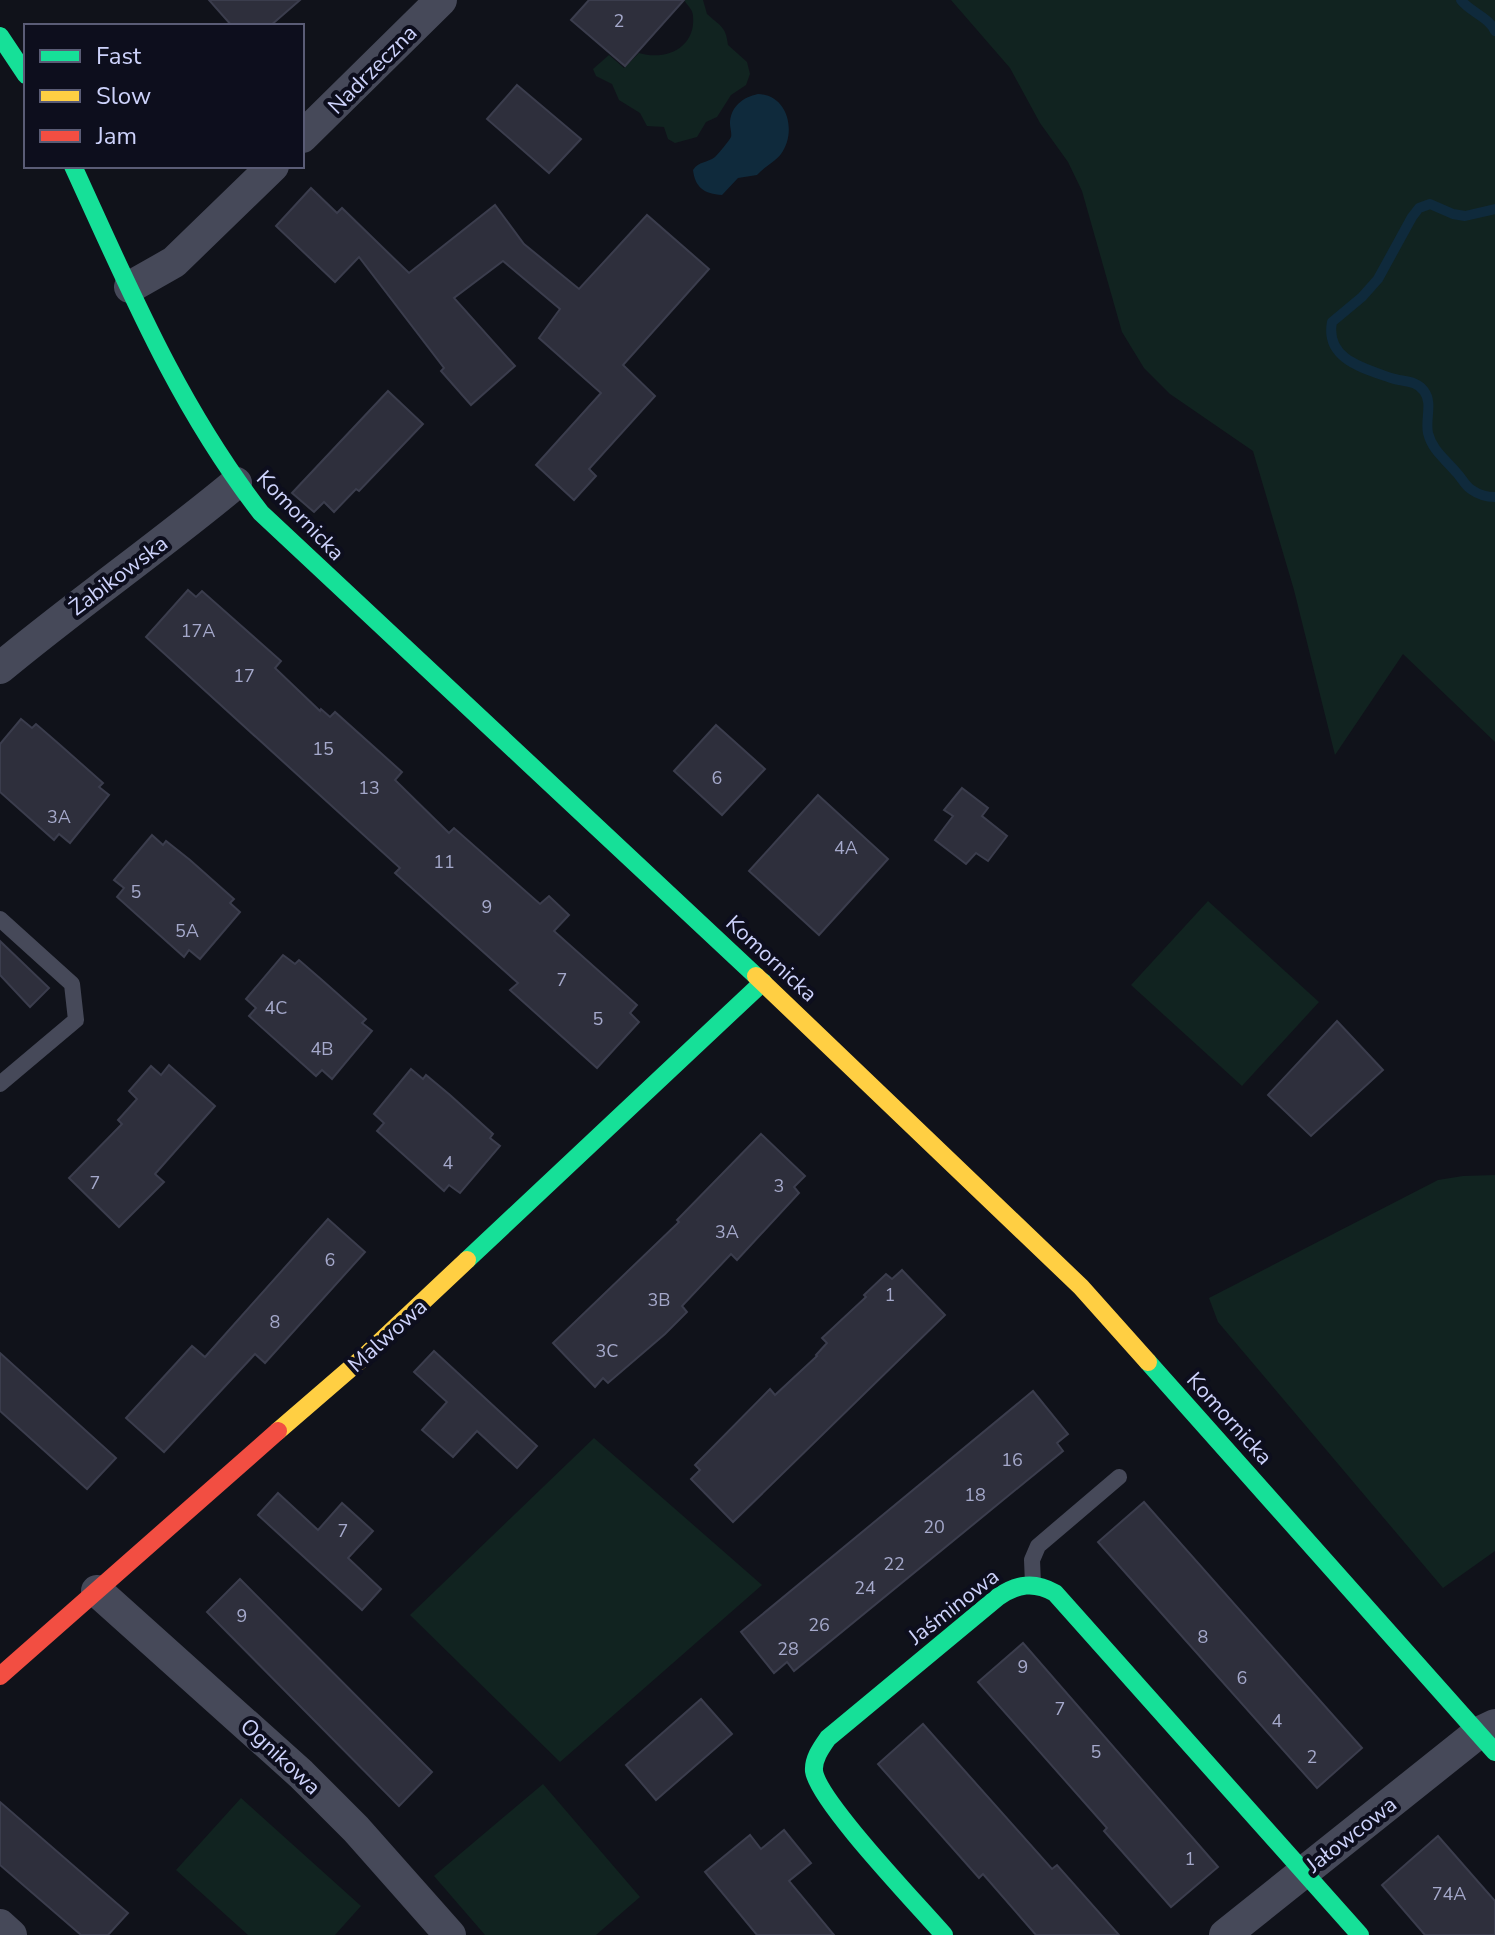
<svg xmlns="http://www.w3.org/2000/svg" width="1495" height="1935" font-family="'Nunito Sans',sans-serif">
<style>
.green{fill:#112320}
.water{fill:#0f2a3c}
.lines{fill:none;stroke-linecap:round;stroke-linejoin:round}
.stream{stroke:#0f2a3c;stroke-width:10}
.building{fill:#2e2f3c;stroke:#3b3d4d;stroke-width:2}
.lane{stroke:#464959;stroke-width:16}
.street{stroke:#464959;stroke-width:32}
.fast{stroke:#16e098;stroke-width:18}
.slow{stroke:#ffcf43;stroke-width:18}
.jam{stroke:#f24e42;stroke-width:18}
.labels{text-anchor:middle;stroke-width:8;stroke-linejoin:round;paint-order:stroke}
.number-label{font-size:18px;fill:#a5a9cb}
.street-label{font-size:22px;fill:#cdd2fb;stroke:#0d0e1d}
</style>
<rect width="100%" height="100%" fill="#10121a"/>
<g class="green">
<path d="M 684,0 L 703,0 L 707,14 C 720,26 726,26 728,45 L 747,62 L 750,74 L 746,85 L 731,95 L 717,117 L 706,122 L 697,137 L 675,143 L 668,139 L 664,127 L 647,126 L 640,113 L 619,100 L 612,84 L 596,76 L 593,69 L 609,55 L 624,68 L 639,53 C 666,61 696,48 693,16 C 693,9 686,4 684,0 Z"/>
<path d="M 951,0 L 1495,0 L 1495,742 L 1403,654 L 1335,755 L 1294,590 L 1253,451 L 1170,394 L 1144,368 L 1122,332 L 1082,191 L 1068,162 L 1040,123 L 1010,68 Z"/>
<path d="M 1208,901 L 1319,1002 L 1242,1086 L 1131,985 Z"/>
<path d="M 1495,1175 L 1495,1551 L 1443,1588 L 1218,1322 L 1209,1298 L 1438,1180 L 1463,1176 Z"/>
<path d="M 594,1438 L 762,1585 L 560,1762 L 410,1615 Z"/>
<path d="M 543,1784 L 640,1897 L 596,1935 L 485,1935 L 434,1876 Z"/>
<path d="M 241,1798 L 361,1906 L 335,1935 L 248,1935 L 176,1870 Z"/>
</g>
<path class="water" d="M 758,94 C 788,95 797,132 781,154 C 776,161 764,167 757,175 L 738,178 L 722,195 C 704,194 695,187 693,170 C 699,161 707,163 715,157 C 718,154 729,141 731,137 C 732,134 730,127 730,124 C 730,107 743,97 758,94 Z"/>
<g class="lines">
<g class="stream">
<path d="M 1461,0 C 1470,12 1489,17 1495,31"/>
<path d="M 1495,209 L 1465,216 L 1453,214 L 1430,204 L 1419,208 L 1412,217 L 1378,279 L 1362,297 L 1332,322 C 1325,359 1363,368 1391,378 C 1403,382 1416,380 1424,391 C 1433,403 1425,419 1428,433 C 1432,450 1445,459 1456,472 C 1462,478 1465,486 1472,490 C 1479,495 1487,497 1495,497"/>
</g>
</g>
<g class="building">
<path d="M 209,0 L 300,0 L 270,26 L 232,26 Z"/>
<path d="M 589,0 L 684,0 L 625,66 L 571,20 Z"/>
<path d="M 517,85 L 581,139 L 549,173 L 487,119 Z"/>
<path d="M 311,188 L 337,213 L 342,208 L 409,273 L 495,205 L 524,244 L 579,289 L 647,215 L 709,269 L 623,365 L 655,396 L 589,469 L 596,476 L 574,500 L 536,465 L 601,393 L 539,338 L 560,309 L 503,261 L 454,298 L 515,366 L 471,405 L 441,371 L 444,368 L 359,257 L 335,282 L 276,226 Z"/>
<path d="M 388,391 L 423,424 L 359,491 L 356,489 L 334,512 L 324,502 L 314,512 L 292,493 Z"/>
<path d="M 188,590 L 196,597 L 202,591 L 281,661 L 275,668 L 320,711 L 321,709 L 330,717 L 335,712 L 402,772 L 395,780 L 449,833 L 454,828 L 540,904 L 549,896 L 569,915 L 554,931 L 637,1005 L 630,1013 L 639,1022 L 597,1068 L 510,990 L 518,983 L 395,873 L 400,868 L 146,637 Z"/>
<path d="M 21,719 L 32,728 L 36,724 L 59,744 L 103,783 L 99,787 L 109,795 L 70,843 L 59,834 L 54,840 L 0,792 L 0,744 Z"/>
<path d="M 716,725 L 765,769 L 722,815 L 674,771 Z"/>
<path d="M 962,788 L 988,808 L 982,816 L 1007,836 L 988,861 L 976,853 L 966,864 L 935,840 L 953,816 L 944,810 Z"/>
<path d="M 818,795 L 888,859 L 819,935 L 749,871 Z"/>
<path d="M 152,835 L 163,845 L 166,841 L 190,860 L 234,899 L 230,903 L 240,912 L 200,959 L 189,950 L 184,957 L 117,897 L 124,888 L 114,880 Z"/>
<path d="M 0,941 L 49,988 L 30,1007 L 0,975 Z"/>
<path d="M 283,955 L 295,964 L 299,960 L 322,980 L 366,1019 L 362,1023 L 372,1031 L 332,1079 L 322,1070 L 316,1076 L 249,1016 L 256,1008 L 246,999 Z"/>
<path d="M 1337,1021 L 1383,1070 L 1311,1136 L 1268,1095 Z"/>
<path d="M 169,1065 L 215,1106 L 155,1174 L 164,1182 L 119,1227 L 69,1178 L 122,1124 L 118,1120 L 137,1099 L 129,1091 L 151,1066 L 161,1075 Z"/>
<path d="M 411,1069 L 423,1079 L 426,1075 L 450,1095 L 493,1134 L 490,1138 L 500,1146 L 460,1193 L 449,1185 L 444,1191 L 377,1131 L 384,1123 L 374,1114 Z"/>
<path d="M 761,1134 L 805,1176 L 794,1187 L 799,1193 L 737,1260 L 731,1254 L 682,1306 L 687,1312 L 665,1334 L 608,1383 L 603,1378 L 595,1387 L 553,1343 L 679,1222 L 677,1220 Z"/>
<path d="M 328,1219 L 365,1252 L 265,1363 L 255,1354 L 164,1452 L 126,1418 L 192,1346 L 205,1357 Z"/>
<path d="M 902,1270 L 945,1315 L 733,1522 L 691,1479 L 700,1470 L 695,1465 L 770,1389 L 775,1395 L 817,1356 L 816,1355 L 827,1343 L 822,1338 L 866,1297 L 864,1295 L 886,1274 L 892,1279 Z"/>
<path d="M 434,1351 L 537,1446 L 517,1468 L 477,1431 L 453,1457 L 422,1430 L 447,1402 L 414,1372 Z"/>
<path d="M 0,1353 L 116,1458 L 87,1489 L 0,1411 Z"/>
<path d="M 1033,1391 L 1068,1434 L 1057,1443 L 1063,1451 L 794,1671 L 787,1662 L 774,1673 L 741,1632 Z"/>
<path d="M 278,1493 L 318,1530 L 342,1503 L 373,1531 L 348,1558 L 381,1589 L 362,1610 L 258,1515 Z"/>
<path d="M 1144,1502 L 1362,1748 L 1317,1788 L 1098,1542 Z"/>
<path d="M 240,1579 L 432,1772 L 399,1806 L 207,1612 Z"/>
<path d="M 1023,1643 L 1218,1867 L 1171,1907 L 1104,1831 L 1107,1828 L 978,1682 Z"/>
<path d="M 701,1699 L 732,1734 L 656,1800 L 626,1765 Z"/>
<path d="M 923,1724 L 1052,1869 L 1057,1865 L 1119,1935 L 1036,1935 L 983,1874 L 979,1878 L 878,1764 Z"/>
<path d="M 0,1802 L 128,1913 L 108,1935 L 81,1935 L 0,1865 Z"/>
<path d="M 784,1830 L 811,1863 L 789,1881 L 834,1935 L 757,1935 L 705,1872 L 750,1835 L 761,1849 Z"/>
<path d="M 1438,1836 L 1495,1901 L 1495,1935 L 1425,1935 L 1382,1885 Z"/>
</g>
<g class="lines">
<g class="lane">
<path d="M 0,919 L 72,984 L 76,1020 L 0,1084"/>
<path d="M 1033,1584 L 1032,1560 L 1038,1546 L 1119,1477"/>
</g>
<g class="street">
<path d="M 302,137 L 441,0"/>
<path d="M 130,287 L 174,262 L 273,166"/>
<path d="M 0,668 C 77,604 159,547 236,483"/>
<path d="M 97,1591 L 301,1774 L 356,1829 L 450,1935"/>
<path d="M 0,1925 L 11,1935"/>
<path d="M 1225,1935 L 1478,1733 L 1495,1725"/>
</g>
<g class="fast">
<path d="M 0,36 L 26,75"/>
<path d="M 73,166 C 129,288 178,406 261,513 L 756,976"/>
<path d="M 467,1260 L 763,982"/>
<path d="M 1148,1362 L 1495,1752"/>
<path d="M 944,1935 C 919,1906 818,1801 814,1771 C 813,1759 821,1748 828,1738 L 998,1597 C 1017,1584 1034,1581 1055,1593 L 1360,1935"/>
</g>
<g class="slow">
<path d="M 756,976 L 1081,1287 L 1148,1362"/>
<path d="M 278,1431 L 366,1355 L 467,1260"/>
</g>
<path class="jam" d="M 0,1676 L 278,1431"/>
</g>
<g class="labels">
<g class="number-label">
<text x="619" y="27">2</text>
<text x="198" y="637">17A</text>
<text x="244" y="682">17</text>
<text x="323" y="755">15</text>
<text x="717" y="784">6</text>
<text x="369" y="794">13</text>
<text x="59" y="823">3A</text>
<text x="846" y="854">4A</text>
<text x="444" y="868">11</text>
<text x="136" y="898">5</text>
<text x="487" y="913">9</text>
<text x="187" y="937">5A</text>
<text x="562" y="986">7</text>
<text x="276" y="1014">4C</text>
<text x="598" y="1025">5</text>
<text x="322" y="1055">4B</text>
<text x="448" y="1169">4</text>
<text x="95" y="1189">7</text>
<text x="779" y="1192">3</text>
<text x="727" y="1238">3A</text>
<text x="330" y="1266">6</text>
<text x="890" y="1301">1</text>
<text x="659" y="1306">3B</text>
<text x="275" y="1328">8</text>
<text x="607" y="1357">3C</text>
<text x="1012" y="1466">16</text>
<text x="975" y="1501">18</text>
<text x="934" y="1533">20</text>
<text x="343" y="1537">7</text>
<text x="894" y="1570">22</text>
<text x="865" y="1594">24</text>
<text x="242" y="1622">9</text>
<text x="819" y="1631">26</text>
<text x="1203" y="1643">8</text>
<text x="788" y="1655">28</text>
<text x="1023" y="1673">9</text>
<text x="1242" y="1684">6</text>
<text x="1060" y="1715">7</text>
<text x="1277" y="1727">4</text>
<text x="1096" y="1758">5</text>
<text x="1312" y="1763">2</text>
<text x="1190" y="1865">1</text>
<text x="1449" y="1900">74A</text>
</g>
<g class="street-label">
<text transform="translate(372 69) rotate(-45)" y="8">Nadrzeczna</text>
<text transform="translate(301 515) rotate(46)" y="8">Komornicka</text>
<text transform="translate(118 575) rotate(-37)" y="8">Żabikowska</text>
<text transform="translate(772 958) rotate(43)" y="8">Komornicka</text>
<text transform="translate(387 1335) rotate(-42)" y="8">Malwowa</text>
<text transform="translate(1230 1418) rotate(48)" y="8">Komornicka</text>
<text transform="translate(953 1606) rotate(-38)" y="8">Jaśminowa</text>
<text transform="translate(281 1756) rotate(43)" y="8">Ognikowa</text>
<text transform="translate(1351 1834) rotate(-38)" y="8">Jałowcowa</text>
</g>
</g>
<rect x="24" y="24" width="280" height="144" fill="#0d0e1d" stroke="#5a5c76" stroke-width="2"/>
<rect x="40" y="50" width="40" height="12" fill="#16e098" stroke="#5a5c76" stroke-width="2"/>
<text x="96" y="64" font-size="24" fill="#cdd2fb">Fast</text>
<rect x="40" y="90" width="40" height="12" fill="#ffcf43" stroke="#5a5c76" stroke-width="2"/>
<text x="96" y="104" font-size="24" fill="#cdd2fb">Slow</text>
<rect x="40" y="130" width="40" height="12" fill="#f24e42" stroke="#5a5c76" stroke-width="2"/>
<text x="96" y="144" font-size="24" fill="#cdd2fb">Jam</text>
</svg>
